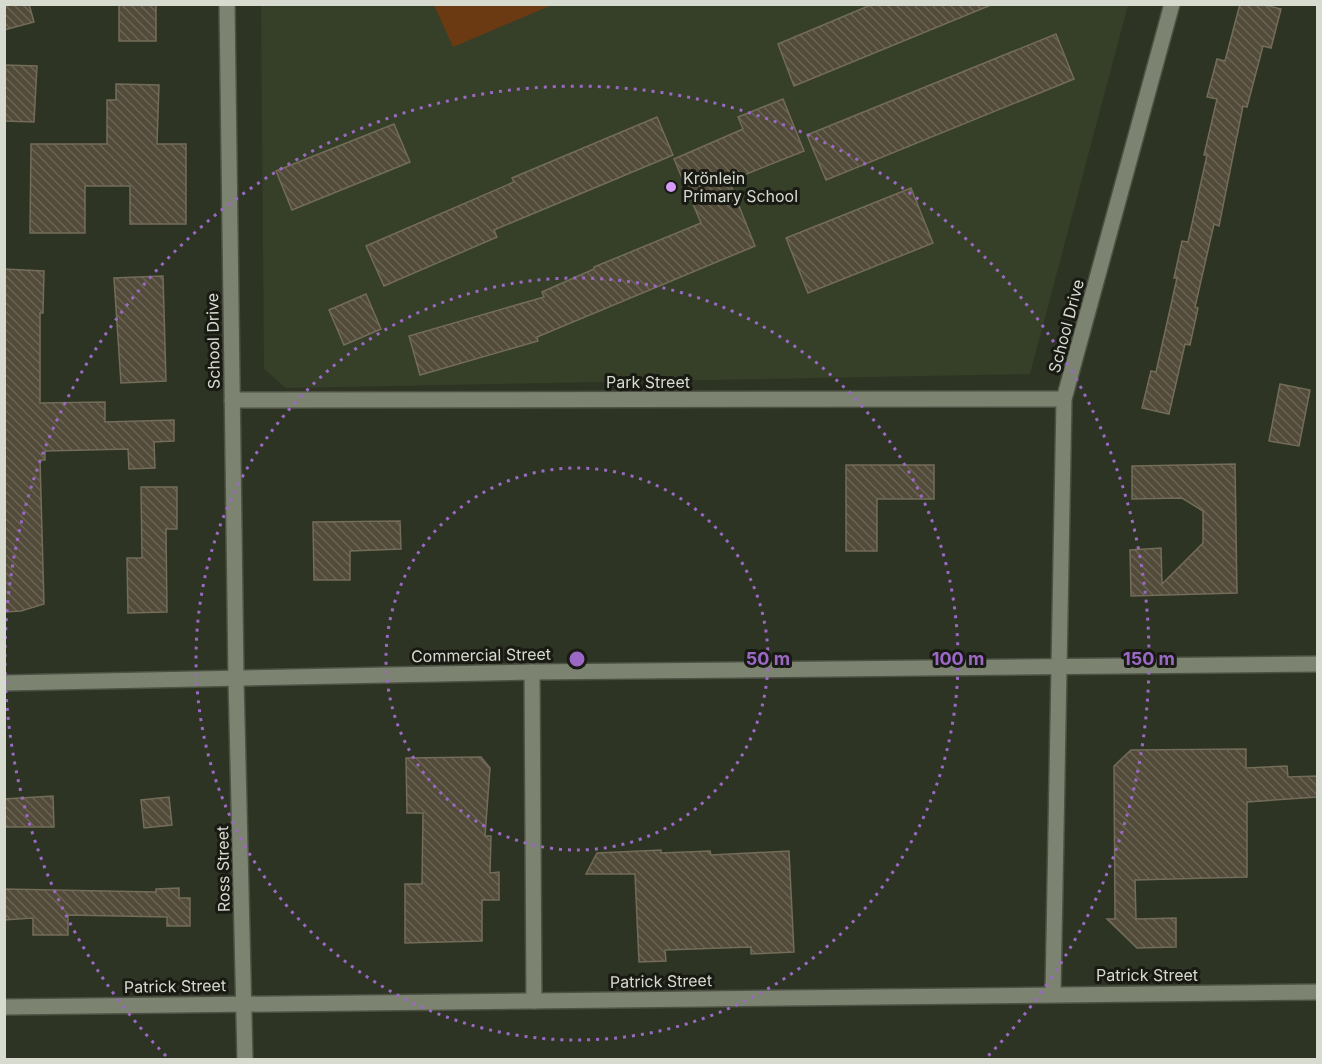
<svg xmlns="http://www.w3.org/2000/svg" width="1322" height="1064" font-family="Inter,sans-serif">
<style>
.built{fill:#363f27}
.pitch{fill:#6b3a13}
.building{fill:url(#building-back-hatch);stroke:#736c59;stroke-width:1.5}
.lines{fill:none;stroke-linecap:round;stroke-linejoin:round}
.minor-casing{stroke:#4c5143;stroke-width:18}
.minor{stroke:#7c8370;stroke-width:15}
.ring{fill:none;stroke:#9b69c5;stroke-width:3;stroke-dasharray:3 6}
.poi-dot{fill:#d59cfb;stroke:#181a13;stroke-width:2}
.labels{text-anchor:middle;stroke-width:6;stroke-linejoin:round;paint-order:stroke}
.poi-label{font-size:16px;fill:#d6dacf;stroke:#181a13;text-anchor:start}
.street-label{font-size:16px;fill:#d6dacf;stroke:#181a13}
.centre{fill:#9b69c5;stroke:#181a13;stroke-width:3}
.ring-label{font-size:18px;text-anchor:middle;font-weight:bold;fill:#9b69c5;stroke:#181a13;stroke-width:6;stroke-linejoin:round;paint-order:stroke}
</style>
<defs>
<pattern id="building-back-hatch" width="6" height="6" patternUnits="userSpaceOnUse" patternTransform="scale(1.5)"><rect width="6" height="6" fill="#524b3a"/><path d="M-1 5l2 2M0 0l6 6M5-1l2 2" fill="none" stroke="#6a6455"/></pattern>
</defs>
<rect width="100%" height="100%" fill="#2e3423"/>
<path class="built" d="M 261,5 L 1128,5 L 1030,374 L 286,388 L 264,369 Z"/>
<path class="pitch" d="M 434,5 L 552,5 L 453,47 Z"/>
<g class="building">
<path d="M 4,4 L 29,4 L 34,22 L 4,30 Z"/>
<rect x="119" y="4" width="37" height="37"/>
<path d="M 873,4 L 991,4 L 991,5 L 794,86 L 778,44 Z"/>
<path d="M 1240,4 L 1261,4 L 1281,9 L 1271,48 L 1263,46 L 1247,107 L 1243,106 L 1219,226 L 1214,224 L 1195,307 L 1198,308 L 1190,345 L 1185,344 L 1169,414 L 1142,408 L 1151,371 L 1156,372 L 1177,278 L 1174,278 L 1182,241 L 1188,242 L 1207,155 L 1204,155 L 1217,99 L 1207,97 L 1217,59 L 1225,61 Z"/>
<path d="M 1056,34 L 1074,79 L 826,180 L 807,135 Z"/>
<path d="M 4,65 L 37,66 L 34,122 L 4,121 Z"/>
<path d="M 116,84 L 159,85 L 157,144 L 186,144 L 186,224 L 130,224 L 130,186 L 85,186 L 85,233 L 30,233 L 31,144 L 107,144 L 107,100 L 116,100 Z"/>
<path d="M 783,99 L 804,151 L 729,181 L 755,246 L 537,337 L 538,341 L 420,375 L 409,336 L 544,297 L 542,292 L 594,269 L 594,267 L 701,223 L 674,159 L 743,129 L 738,117 Z"/>
<path d="M 657,117 L 673,155 L 494,230 L 497,237 L 384,286 L 366,246 L 514,182 L 512,178 Z"/>
<path d="M 394,124 L 410,162 L 292,210 L 276,171 Z"/>
<path d="M 911,188 L 933,243 L 808,293 L 786,238 Z"/>
<path d="M 4,269 L 44,271 L 43,313 L 40,313 L 40,403 L 105,402 L 105,422 L 174,420 L 174,441 L 154,442 L 155,468 L 129,469 L 128,449 L 45,451 L 45,460 L 40,460 L 44,604 L 21,611 L 4,612 Z"/>
<path d="M 163,276 L 166,381 L 121,383 L 114,278 Z"/>
<path d="M 366,294 L 381,329 L 344,345 L 329,310 Z"/>
<path d="M 1280,384 L 1310,390 L 1299,446 L 1269,441 Z"/>
<path d="M 1235,464 L 1237,593 L 1131,596 L 1130,550 L 1161,548 L 1162,584 L 1203,543 L 1203,511 L 1182,498 L 1132,499 L 1132,466 Z"/>
<path d="M 846,465 L 934,465 L 934,499 L 877,499 L 877,551 L 846,551 Z"/>
<path d="M 141,487 L 177,487 L 177,529 L 166,529 L 167,612 L 128,613 L 127,558 L 142,558 Z"/>
<path d="M 400,521 L 401,549 L 350,551 L 350,580 L 314,580 L 313,522 Z"/>
<path d="M 1246,749 L 1246,768 L 1287,766 L 1288,777 L 1317,776 L 1317,797 L 1247,802 L 1247,877 L 1135,880 L 1136,919 L 1176,918 L 1176,947 L 1137,948 L 1107,919 L 1115,919 L 1114,766 L 1131,750 Z"/>
<path d="M 481,757 L 490,768 L 485,836 L 491,836 L 490,873 L 499,872 L 499,900 L 482,900 L 482,941 L 405,943 L 405,884 L 422,884 L 423,813 L 407,813 L 406,758 Z"/>
<path d="M 53,796 L 54,827 L 4,827 L 4,799 Z"/>
<path d="M 169,797 L 172,825 L 144,828 L 141,800 Z"/>
<path d="M 661,850 L 661,853 L 710,851 L 711,855 L 789,851 L 794,952 L 751,954 L 751,947 L 665,950 L 666,961 L 639,962 L 635,874 L 586,874 L 597,853 Z"/>
<path d="M 179,888 L 179,898 L 190,898 L 190,926 L 167,926 L 167,917 L 68,915 L 68,935 L 33,935 L 33,918 L 4,920 L 4,889 L 156,892 L 156,889 Z"/>
</g>
<g class="lines">
<defs>
<g id="minor">
<path d="M 227,4 L 236,678 L 245,1060"/>
<path d="M 232,400 L 1064,399"/>
<path d="M 532,672 L 534,1001"/>
<path d="M 4,683 L 532,672 L 1318,664"/>
<path d="M 1053,993 L 1064,399 L 1172,4"/>
<path d="M 4,1007 L 1318,992"/>
</g>
</defs>
<use href="#minor" class="minor-casing"/>
<use href="#minor" class="minor"/>
</g>
<g class="ring">
<circle cx="577" cy="659" r="191"/>
<circle cx="577" cy="659" r="381"/>
<path d="M166 1056A572 572 0 1 1 988 1056"/>
</g>
<circle class="poi-dot" cx="671" cy="187" r="6"/>
<g class="labels">
<g class="poi-label">
<text x="683" y="184">Krönlein<tspan x="683" dy="18">Primary School</tspan></text>
</g>
<g class="street-label">
<text transform="translate(1066 326) rotate(-75)" y="6">School Drive</text>
<text transform="translate(213 341) rotate(-91)" y="6">School Drive</text>
<text x="648" y="388">Park Street</text>
<text transform="translate(481 655) rotate(-1)" y="6">Commercial Street</text>
<text transform="translate(223 869) rotate(-91)" y="6">Ross Street</text>
<text x="1147" y="981">Patrick Street</text>
<text transform="translate(661 981) rotate(-1)" y="6">Patrick Street</text>
<text transform="translate(175 986) rotate(-1)" y="6">Patrick Street</text>
</g>
</g>
<circle cx="577" cy="659" r="9" class="centre"/>
<g class="ring-label">
<text x="768" y="665">50 m</text>
<text x="958" y="665">100 m</text>
<text x="1149" y="665">150 m</text>
</g>
<rect width="1322" height="1064" fill="none" stroke="#d6dacf" stroke-width="12"/>
</svg>
